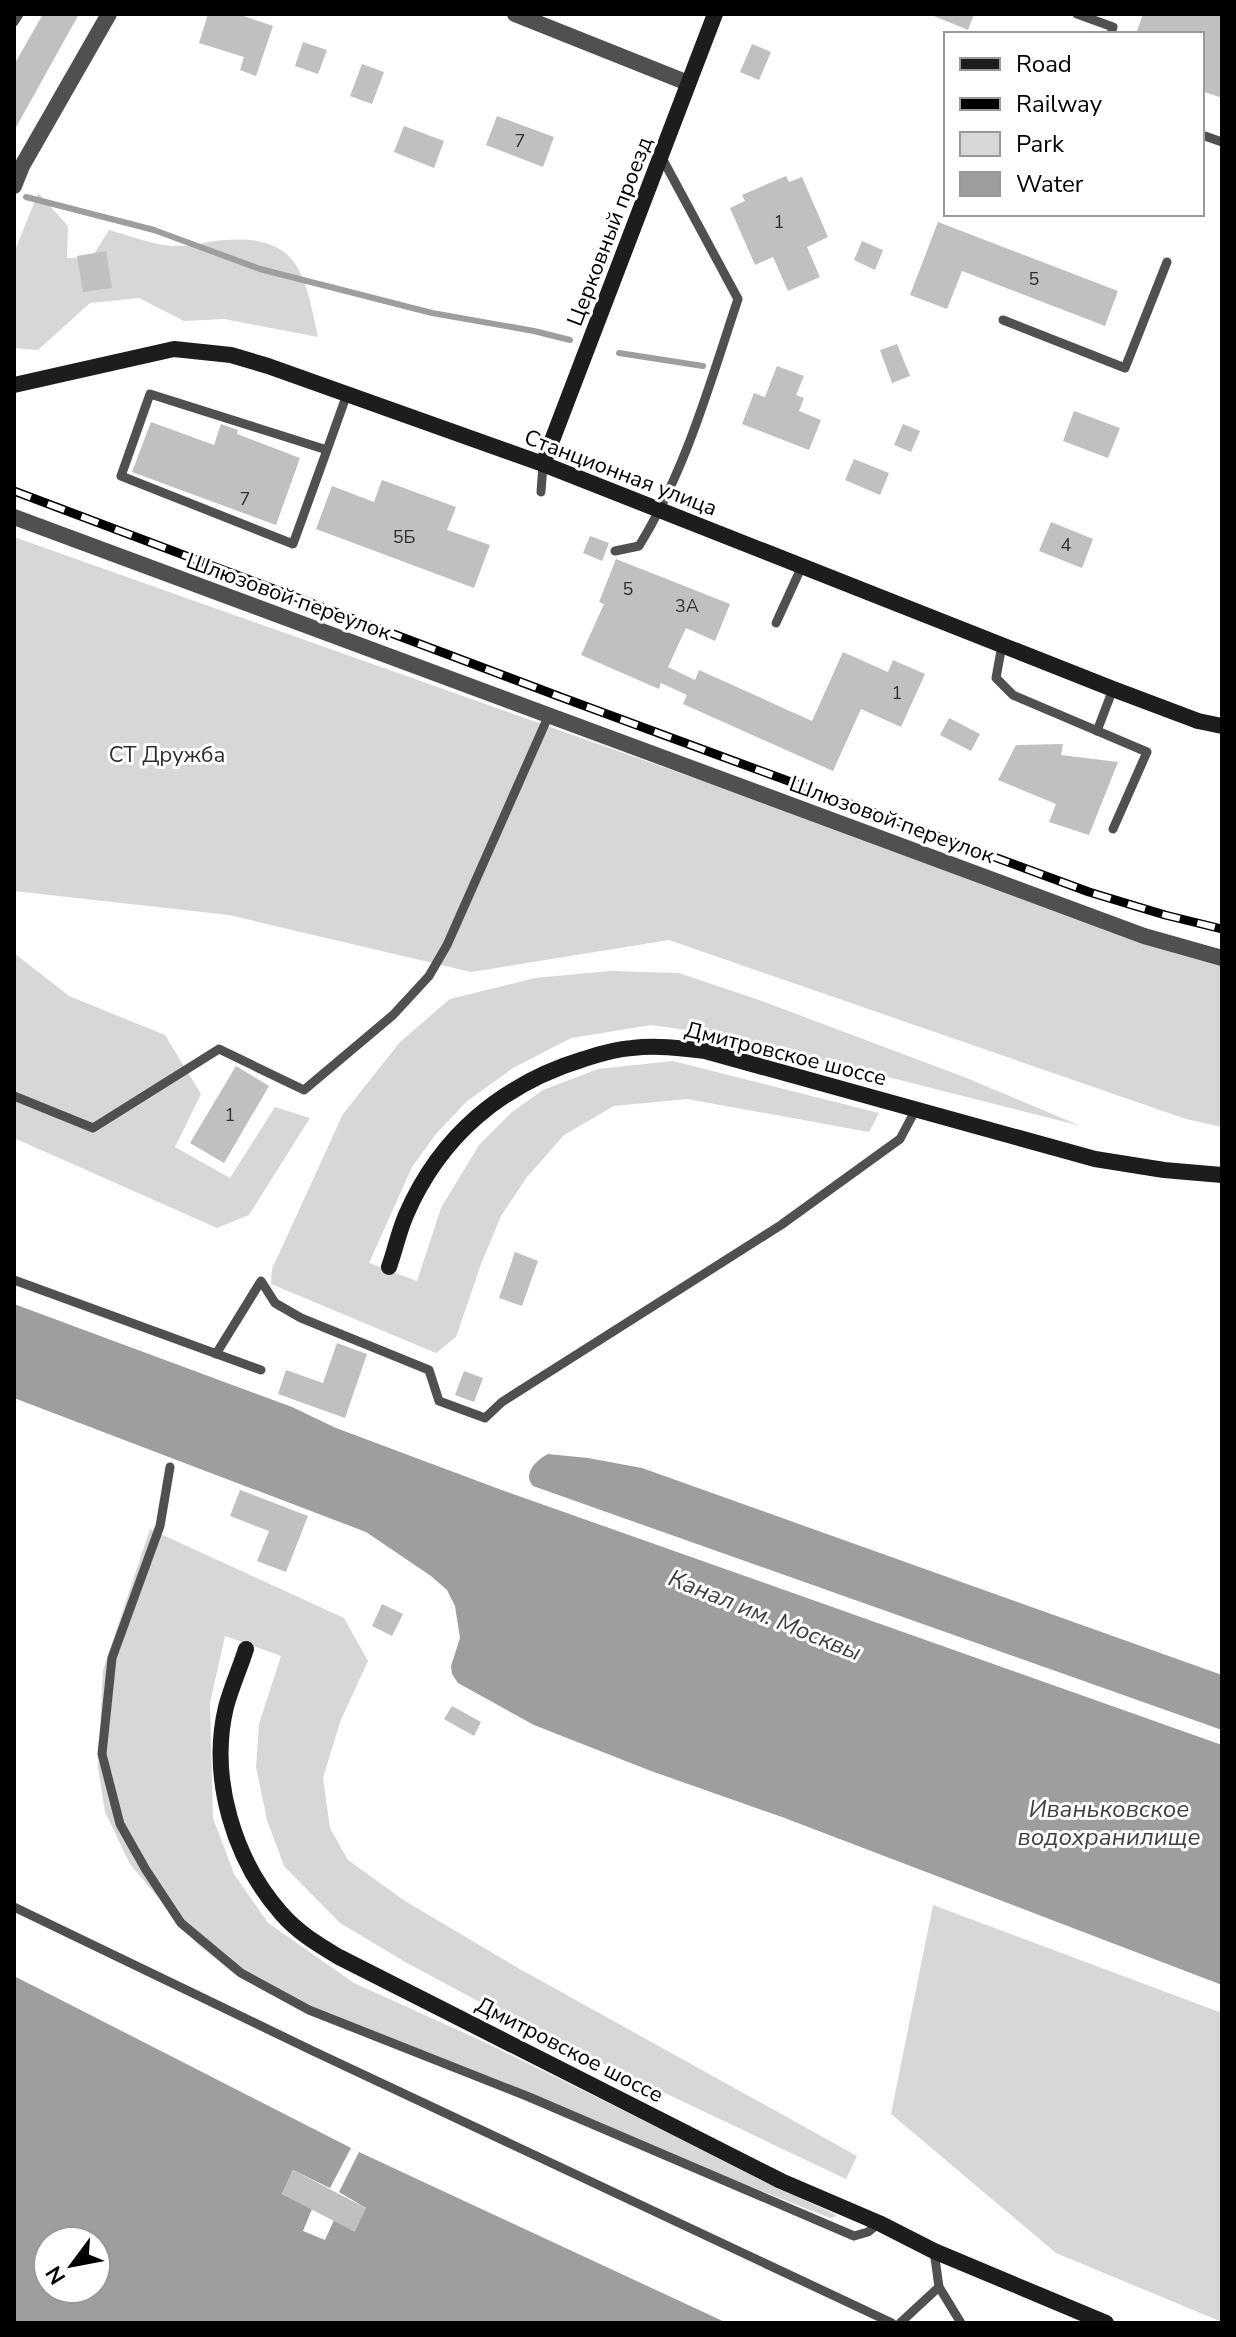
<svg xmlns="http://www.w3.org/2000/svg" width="1236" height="2337" font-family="'Nunito Sans',sans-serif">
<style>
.green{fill:#d7d7d7}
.water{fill:#9e9e9e;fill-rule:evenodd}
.pier{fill:#fff}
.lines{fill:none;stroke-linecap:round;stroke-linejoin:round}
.stream{stroke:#9e9e9e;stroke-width:6}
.building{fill:#c0c0c0}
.lane{stroke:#505050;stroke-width:9}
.street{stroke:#505050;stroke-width:16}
.secondary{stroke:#1d1d1d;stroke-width:16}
.rail-casing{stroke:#000;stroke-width:9}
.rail{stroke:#fff;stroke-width:6;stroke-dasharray:18;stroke-linecap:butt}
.labels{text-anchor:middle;stroke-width:6;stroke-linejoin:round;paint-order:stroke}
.number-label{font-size:18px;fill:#303030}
.street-label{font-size:22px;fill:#000;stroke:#fff}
.park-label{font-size:22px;fill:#2e2e2e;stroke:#fff}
.water-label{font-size:24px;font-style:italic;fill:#3f3f3f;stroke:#fff}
</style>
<rect width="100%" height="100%" fill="#fff"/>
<g class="green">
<path d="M 38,193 L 68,226 L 67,258 L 92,257 L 109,230 C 127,235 157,246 175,246 C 192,247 209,241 225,240 C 300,234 305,276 318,337 L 224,319 L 184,321 L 139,298 L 90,303 L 38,350 L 14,348 L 14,253 Z"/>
<path d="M 14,537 L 1222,965 L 1222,1127 L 1186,1119 L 669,940 L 471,972 L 229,915 L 14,891 Z"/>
<path d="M 14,953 L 69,996 L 165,1035 L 201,1094 L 175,1147 L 230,1178 L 275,1107 L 310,1118 L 249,1215 L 217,1228 L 14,1138 Z"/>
<path d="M 610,971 L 679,973 L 762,1001 L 964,1077 L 1081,1126 L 723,1035 L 651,1025 L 571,1038 L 513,1068 L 466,1102 L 436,1134 L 412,1167 L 369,1263 L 417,1281 L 441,1208 L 479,1145 L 512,1112 L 543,1090 L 598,1069 L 673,1061 L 879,1113 L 869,1132 L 687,1099 L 614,1106 L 564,1135 L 527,1177 L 501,1216 L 481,1264 L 456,1337 L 436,1353 L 271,1284 L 272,1269 L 343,1114 L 400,1042 L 450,999 L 535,978 Z"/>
<path d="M 150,1529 L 344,1618 L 368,1661 L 340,1722 L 323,1778 L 330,1828 L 348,1860 L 405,1901 L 518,1968 L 857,2156 L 846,2179 L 530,2029 L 407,1963 L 340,1923 L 284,1866 L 267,1820 L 256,1767 L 259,1724 L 281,1656 L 225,1636 L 210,1703 L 213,1818 L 234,1874 L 268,1923 L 354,1983 L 482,2041 L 838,2216 L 830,2218 L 325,2020 L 234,1974 L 196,1943 L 130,1864 L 105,1812 L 98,1767 L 103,1670 Z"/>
<path d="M 933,1905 L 1222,2013 L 1222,2322 L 1056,2253 L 891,2114 Z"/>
</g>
<g class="water">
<path d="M 14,1304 L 292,1407 L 336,1428 L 499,1489 L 1222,1745 L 1222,1985 L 782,1817 L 651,1771 L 534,1725 L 458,1683 L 452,1674 L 451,1666 L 460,1638 L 455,1606 L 447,1590 L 431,1576 L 366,1532 L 14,1398 Z"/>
<path d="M 548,1454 L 588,1458 L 642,1468 L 1222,1675 L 1222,1730 L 533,1486 C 522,1474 536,1460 548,1454 Z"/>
<path d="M 14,1976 L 359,2152 L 727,2323 L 14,2323 ZM 48,2241 L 96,2241 L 96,2289 L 48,2289 Z"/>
</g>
<path class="pier" d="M 351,2148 L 359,2152 L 339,2192 L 366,2208 L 334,2220 L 325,2240 L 303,2231 L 312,2209 L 282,2194 L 293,2170 L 330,2188 Z"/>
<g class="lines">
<g class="stream">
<path d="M 26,197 L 154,230 L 260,269 L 432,313 L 534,331 L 570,340"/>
<path d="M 619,353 L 703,366"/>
</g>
</g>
<g class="building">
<path d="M 43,14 L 79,14 L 14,131 L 14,65 Z"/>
<path d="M 208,14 L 238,14 L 273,26 L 256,76 L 240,70 L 244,57 L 199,43 Z"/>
<path d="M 929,14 L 974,14 L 968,30 Z"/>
<path d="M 1143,14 L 1222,14 L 1222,98 L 1202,91 L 1202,34 L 1136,34 Z"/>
<path d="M 303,42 L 327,50 L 318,74 L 295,66 Z"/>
<path d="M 752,44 L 771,52 L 759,80 L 740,72 Z"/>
<path d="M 362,64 L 384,72 L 372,104 L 350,96 Z"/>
<path d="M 497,116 L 554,137 L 543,167 L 486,145 Z"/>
<path d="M 404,126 L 444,141 L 434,168 L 394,152 Z"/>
<path d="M 786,176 L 789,182 L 802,177 L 828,237 L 807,247 L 820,277 L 788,291 L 773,257 L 755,265 L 730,208 L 745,201 L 742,195 Z"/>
<path d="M 938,222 L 1118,291 L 1105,326 L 962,271 L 947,309 L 910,295 Z"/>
<path d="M 862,241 L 883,250 L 875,270 L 854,260 Z"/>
<path d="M 106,251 L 112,288 L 83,292 L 77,256 Z"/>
<path d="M 897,344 L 910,376 L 892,383 L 880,350 Z"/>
<path d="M 777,366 L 804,376 L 796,395 L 804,398 L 799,411 L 821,420 L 809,450 L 742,424 L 754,393 L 765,397 Z"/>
<path d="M 1074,411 L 1120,428 L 1108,458 L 1063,441 Z"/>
<path d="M 151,422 L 214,445 L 221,424 L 238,430 L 237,434 L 300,458 L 276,525 L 132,472 Z"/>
<path d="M 903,424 L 920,431 L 911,452 L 894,445 Z"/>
<path d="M 854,459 L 889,473 L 880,495 L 845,480 Z"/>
<path d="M 382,480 L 456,507 L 447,530 L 490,545 L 474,588 L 316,529 L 332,486 L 374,502 Z"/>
<path d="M 1051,522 L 1093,539 L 1082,568 L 1039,551 Z"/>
<path d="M 590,536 L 609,543 L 602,561 L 583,553 Z"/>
<path d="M 616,559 L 730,604 L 715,641 L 686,628 L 668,667 L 695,680 L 699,670 L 812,721 L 843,652 L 888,672 L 893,660 L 925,674 L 901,727 L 861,709 L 833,771 L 683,704 L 687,695 L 661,683 L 659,689 L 581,655 L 604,604 L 599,602 Z"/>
<path d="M 949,718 L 980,734 L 971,751 L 940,735 Z"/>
<path d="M 1063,744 L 1061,755 L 1118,762 L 1089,835 L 1049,822 L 1056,804 L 998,780 L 1016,745 Z"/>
<path d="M 236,1066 L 269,1086 L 224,1163 L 190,1143 Z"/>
<path d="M 515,1252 L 538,1261 L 522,1306 L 499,1298 Z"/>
<path d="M 337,1343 L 367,1354 L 345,1418 L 278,1394 L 286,1370 L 323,1383 Z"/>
<path d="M 464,1371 L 483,1378 L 474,1402 L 455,1395 Z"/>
<path d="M 240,1490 L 308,1516 L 286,1572 L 257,1561 L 269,1531 L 230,1516 Z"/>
<path d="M 382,1604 L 403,1614 L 392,1636 L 372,1626 Z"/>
<path d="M 452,1706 L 481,1722 L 474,1736 L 444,1719 Z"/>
<path d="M 293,2170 L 366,2208 L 355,2232 L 282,2194 Z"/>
</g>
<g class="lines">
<g class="lane">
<path d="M 1077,14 L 1113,27 L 1111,34"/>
<path d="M 14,22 L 19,14"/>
<path d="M 1202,135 L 1222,142"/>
<path d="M 1003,320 L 1125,368 L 1167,262"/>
<path d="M 327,450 L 293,544 L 121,476 L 150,394 L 327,450 L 347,394"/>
<path d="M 541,492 L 543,464"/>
<path d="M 615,551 L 639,546 C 686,470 710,383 738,299 L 662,158"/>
<path d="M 776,623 L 802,566"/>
<path d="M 1002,645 L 996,678 L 1013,695 L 1147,752 L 1113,829"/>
<path d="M 1097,731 L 1113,689"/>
<path d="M 14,1096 L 93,1128 L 219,1049 L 304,1090 L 393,1015 L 429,976 L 447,945 L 548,717"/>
<path d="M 14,1280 L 261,1370"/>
<path d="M 216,1354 L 261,1281 L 275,1303 L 301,1318 L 429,1370 L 439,1401 L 485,1418 L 502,1402 L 781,1225 L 900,1139 L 916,1109"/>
<path d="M 170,1467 L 160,1526 L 112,1658 L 102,1754 L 120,1824 L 146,1870 L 181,1923 L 241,1973 L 309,2010 L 529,2097 L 854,2236 L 868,2232 L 879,2223"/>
<path d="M 14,1907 L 313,2051 L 892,2323"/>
<path d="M 934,2251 L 939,2287 L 961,2323"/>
<path d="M 900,2323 L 939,2287"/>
</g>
<g class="street">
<path d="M 515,14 L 688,83"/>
<path d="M 14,186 L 22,166 L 109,14"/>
<path d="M 14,517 L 1144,936 L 1222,958"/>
</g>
<g class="secondary">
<path d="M 14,385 L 174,349 L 231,355 L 268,366 L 543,464 L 1113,689 L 1198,721 L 1222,726"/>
<path d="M 543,464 L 715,14"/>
<path d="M 389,1267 C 395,1250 399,1231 406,1215 C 440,1136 502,1084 584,1059 C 599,1054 616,1049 632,1048 C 656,1045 680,1048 705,1051 L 1095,1159 L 1164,1170 L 1222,1175"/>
<path d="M 246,1649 C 240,1668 231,1688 226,1707 C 209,1778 234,1860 281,1913 C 297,1932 319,1945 339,1957 L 781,2181 L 879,2223 L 934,2251 L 1106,2323"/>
</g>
<defs>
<path id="rail" d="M 14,491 L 558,696 L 1089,892 L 1165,915 L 1222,929"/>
</defs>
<use href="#rail" class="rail-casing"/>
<use href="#rail" class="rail"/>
</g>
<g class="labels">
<g class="number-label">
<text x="520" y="147">7</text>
<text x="779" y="228">1</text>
<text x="1034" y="285">5</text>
<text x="245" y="505">7</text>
<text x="404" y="543">5Б</text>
<text x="1066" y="551">4</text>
<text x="628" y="595">5</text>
<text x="687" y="612">3А</text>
<text x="897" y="699">1</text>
<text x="230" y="1121">1</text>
</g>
<g class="street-label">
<text transform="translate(609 231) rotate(-69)" y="8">Церковный проезд</text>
<text transform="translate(621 472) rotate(21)" y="8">Станционная улица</text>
<text transform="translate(289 596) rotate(20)" y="8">Шлюзовой переулок</text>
<text transform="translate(892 819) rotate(20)" y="8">Шлюзовой переулок</text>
<text transform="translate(786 1053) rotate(14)" y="8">Дмитровское шоссе</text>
<text transform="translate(570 2049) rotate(27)" y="8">Дмитровское шоссе</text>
</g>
<g class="park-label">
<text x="167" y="762">СТ Дружба</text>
</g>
<g class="water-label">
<text transform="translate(765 1615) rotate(22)" y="8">Канал им. Москвы</text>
<text x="1109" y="1817">Иваньковское<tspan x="1109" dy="28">водохранилище</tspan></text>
</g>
</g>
<rect width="1236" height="2337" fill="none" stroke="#000000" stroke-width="32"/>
<rect x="944" y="32" width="260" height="184" fill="#ffffff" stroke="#999999" stroke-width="2"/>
<rect x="960" y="58" width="40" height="12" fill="#1d1d1d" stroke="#999999" stroke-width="2"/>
<text x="1016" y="72" font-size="24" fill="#000000">Road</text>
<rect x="960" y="98" width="40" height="12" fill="#000000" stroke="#999999" stroke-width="2"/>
<text x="1016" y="112" font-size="24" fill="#000000">Railway</text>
<rect x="960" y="132" width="40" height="24" fill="#d7d7d7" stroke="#999999" stroke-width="2"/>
<text x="1016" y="152" font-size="24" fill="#000000">Park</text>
<rect x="960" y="172" width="40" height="24" fill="#9e9e9e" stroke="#999999" stroke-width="2"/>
<text x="1016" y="192" font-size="24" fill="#000000">Water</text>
<g transform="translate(72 2265) rotate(238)"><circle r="38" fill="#ffffff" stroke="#999999" stroke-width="2"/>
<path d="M0-6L14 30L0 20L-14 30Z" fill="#000000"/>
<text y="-12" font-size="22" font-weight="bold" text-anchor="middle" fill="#000000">N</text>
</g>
</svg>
